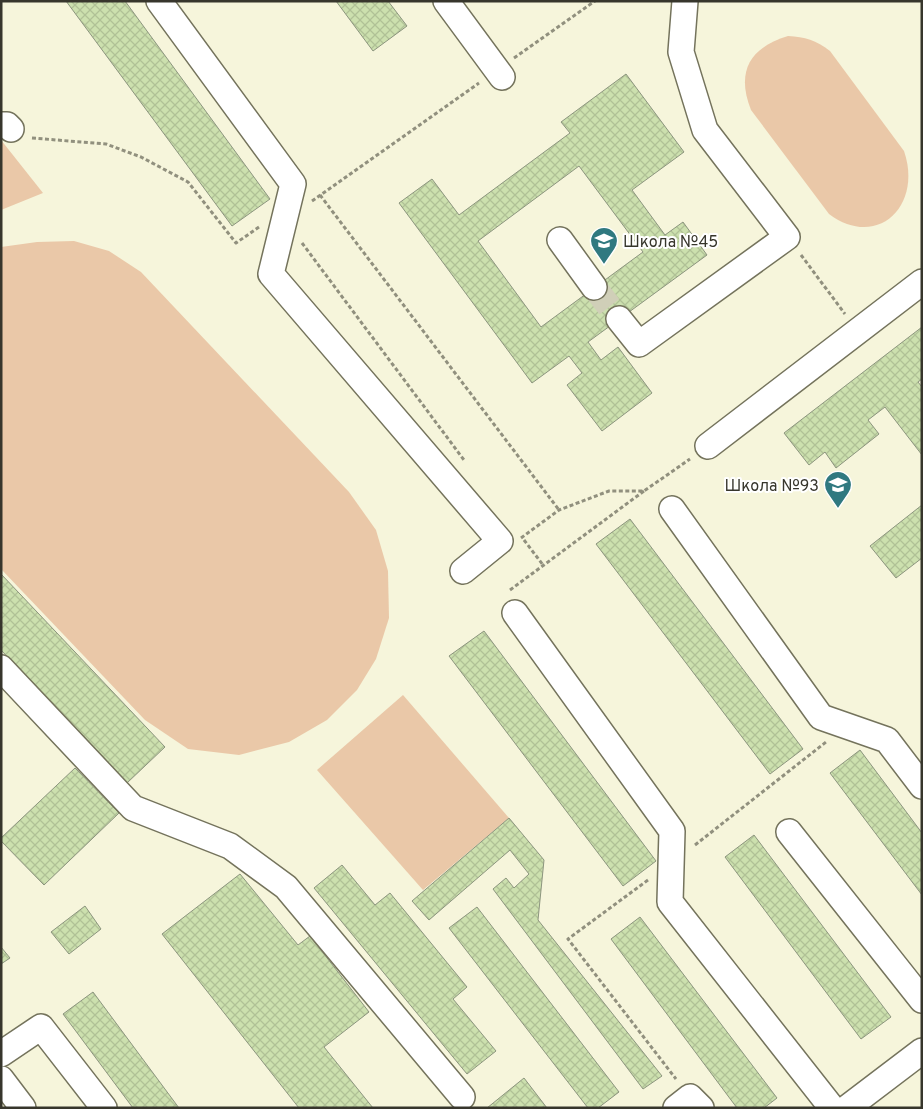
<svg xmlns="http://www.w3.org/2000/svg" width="923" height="1109" font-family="Overpass,sans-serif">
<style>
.green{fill:#eac8a8}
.building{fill:url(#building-cross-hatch);stroke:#8c957e;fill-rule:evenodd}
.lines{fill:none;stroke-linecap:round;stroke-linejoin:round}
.minor-tunnel{stroke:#d0cfb8;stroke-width:25;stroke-dasharray:25 12;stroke-linecap:butt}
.minor-casing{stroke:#74735c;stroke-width:28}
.path{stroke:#91907e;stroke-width:3;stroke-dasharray:4 2.5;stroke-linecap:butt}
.minor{stroke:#fff;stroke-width:25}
.labels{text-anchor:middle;stroke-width:4;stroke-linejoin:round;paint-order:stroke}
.poi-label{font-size:16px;fill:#37362c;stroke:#fff;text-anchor:start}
</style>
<defs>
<pattern id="building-cross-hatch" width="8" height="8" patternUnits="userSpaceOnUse" patternTransform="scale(1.25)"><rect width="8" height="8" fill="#cce0ae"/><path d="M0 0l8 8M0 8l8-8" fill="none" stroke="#b0c196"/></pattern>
</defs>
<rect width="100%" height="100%" fill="#f6f5db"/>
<g class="green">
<path d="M 788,36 C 805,37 816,40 830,51 L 904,151 C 923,206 877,250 829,214 L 751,110 C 736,72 749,48 788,36 Z"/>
<path d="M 1,140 L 43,193 L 1,210 Z"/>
<path d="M 74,241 L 109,251 L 141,272 L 349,492 L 376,530 L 388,571 L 389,618 L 376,659 L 357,690 L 327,720 L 289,742 L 239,755 L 188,749 L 145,720 L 1,569 L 1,247 L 37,242 Z"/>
<path d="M 403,695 L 509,818 L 423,890 L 317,770 Z"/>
</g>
<g class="building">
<path d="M 66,1 L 125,1 L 270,199 L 232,226 Z"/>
<path d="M 336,1 L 388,1 L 407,26 L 373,51 Z"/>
<path d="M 626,74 L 684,152 L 632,190 L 665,235 L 683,222 L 707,255 L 588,342 L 601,360 L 618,347 L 652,393 L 602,431 L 567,385 L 582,373 L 569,356 L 532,383 L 399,203 L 432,179 L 459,215 L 570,133 L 561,122 ZM 579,166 L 643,252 L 541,327 L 478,241 Z"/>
<path d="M 922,327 L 922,379 L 918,382 L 922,387 L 922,455 L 885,407 L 868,420 L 879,434 L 836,468 L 825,452 L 809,465 L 784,433 Z"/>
<path d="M 922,505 L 922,558 L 896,578 L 870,546 Z"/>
<path d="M 630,519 L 803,749 L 770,774 L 596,544 Z"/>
<path d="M 1,574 L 165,747 L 127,783 L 1,650 Z"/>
<path d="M 484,631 L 656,861 L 623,886 L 449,656 Z"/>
<path d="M 860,750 L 922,833 L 922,895 L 830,773 Z"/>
<path d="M 75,768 L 119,813 L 44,885 L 1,841 L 1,838 Z"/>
<path d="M 509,818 L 544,860 L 538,920 L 662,1076 L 643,1089 L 493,889 L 506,878 L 514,888 L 529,874 L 510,850 L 429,920 L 412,901 Z"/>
<path d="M 754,835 L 891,1017 L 861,1039 L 725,857 Z"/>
<path d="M 342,865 L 375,905 L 390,893 L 467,987 L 453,999 L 496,1051 L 467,1074 L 314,888 Z"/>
<path d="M 240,874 L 298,945 L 310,936 L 369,1012 L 324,1047 L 373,1108 L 299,1108 L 162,934 Z"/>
<path d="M 85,906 L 101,929 L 69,954 L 51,932 Z"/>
<path d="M 477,907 L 619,1092 L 598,1108 L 588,1108 L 449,928 Z"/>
<path d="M 640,917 L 777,1098 L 764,1108 L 737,1108 L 611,939 Z"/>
<path d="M 1,947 L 10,958 L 1,964 Z"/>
<path d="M 93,992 L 179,1108 L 133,1108 L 78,1034 L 63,1014 Z"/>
<path d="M 524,1078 L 547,1108 L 487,1108 Z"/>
</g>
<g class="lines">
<path class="minor-tunnel" d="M 594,287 L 619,319"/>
<defs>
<g id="minor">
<path d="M 159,1 L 293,184 L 271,274 L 500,541 L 463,571"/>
<path d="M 446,1 L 502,77"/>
<path d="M 1,125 L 7,125 L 11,129"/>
<path d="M 560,240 L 594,287"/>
<path d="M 619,319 L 639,344 L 787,237 L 705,130 L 681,52 L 685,1"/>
<path d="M 708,446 L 922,282"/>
<path d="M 672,509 L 821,717 L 887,740 L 922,786"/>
<path d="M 515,613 L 672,831 L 670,902 L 832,1108"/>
<path d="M 1,668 L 133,808 L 230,846 L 286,887 L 462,1097"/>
<path d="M 789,832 L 922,1000"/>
<path d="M 1,1054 L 41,1027 L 104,1108"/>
<path d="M 1,1079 L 23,1108"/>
<path d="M 676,1108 L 690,1097 L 701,1108"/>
<path d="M 847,1108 L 922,1051"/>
</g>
</defs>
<use href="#minor" class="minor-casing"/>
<g class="path">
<path d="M 514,58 L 595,1"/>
<path d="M 32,138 L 106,144 L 141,157 L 188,182 L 236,243 L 259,227"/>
<path d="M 320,195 L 559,510"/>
<path d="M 312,201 L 479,83"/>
<path d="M 302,243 L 464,460"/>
<path d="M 801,255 L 845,314"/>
<path d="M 521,538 L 559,510 L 609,491 L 644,491 L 690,459"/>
<path d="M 524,540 L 543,565"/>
<path d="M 510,590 L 644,491"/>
<path d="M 695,845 L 826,742"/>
<path d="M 648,880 L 568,939 L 676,1079"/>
</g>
<use href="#minor" class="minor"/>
</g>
<defs>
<symbol id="school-pin" viewBox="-11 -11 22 30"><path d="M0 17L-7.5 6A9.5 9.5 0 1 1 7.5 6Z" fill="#307980" stroke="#fff"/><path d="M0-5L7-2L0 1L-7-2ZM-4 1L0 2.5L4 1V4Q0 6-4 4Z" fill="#fff"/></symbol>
</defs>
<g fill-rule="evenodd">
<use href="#school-pin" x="588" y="225" width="32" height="43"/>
<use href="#school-pin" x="822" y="469" width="32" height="43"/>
</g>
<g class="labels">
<g class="poi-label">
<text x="623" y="247">Школа №45</text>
<text x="819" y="491" text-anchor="end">Школа №93</text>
</g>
</g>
<rect width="923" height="1109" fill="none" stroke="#37362c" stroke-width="5"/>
</svg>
